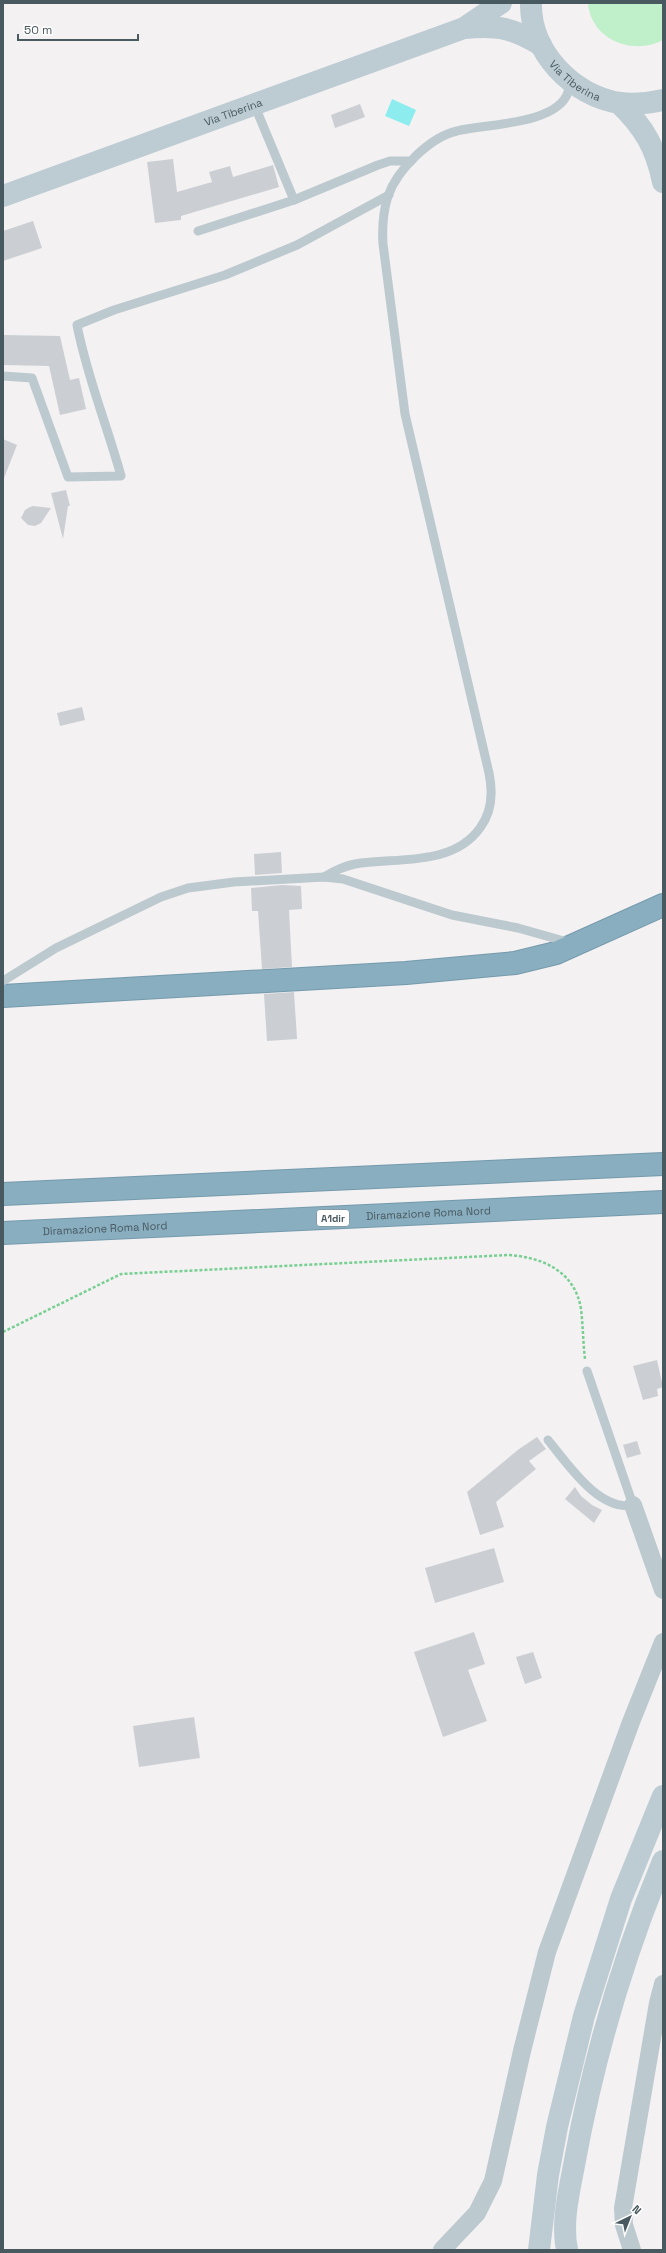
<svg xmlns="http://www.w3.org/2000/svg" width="666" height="2253" font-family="'Space Grotesk',sans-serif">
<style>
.green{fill:#c0f0c9}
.water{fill:#8dedee}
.building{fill:#cbcfd3}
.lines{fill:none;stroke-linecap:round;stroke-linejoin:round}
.motorway-casing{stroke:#749aac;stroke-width:24}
.path{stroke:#77cf92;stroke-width:2.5;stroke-dasharray:3 2;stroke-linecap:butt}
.service{stroke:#bcc9ce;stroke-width:9}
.minor{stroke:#bcc9ce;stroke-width:18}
.secondary{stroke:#bdccd3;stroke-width:22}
.motorway{stroke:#89aec0;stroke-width:22}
.labels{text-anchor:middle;stroke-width:3;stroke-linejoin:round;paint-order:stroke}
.shield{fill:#fff;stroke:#7f8b8f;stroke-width:1}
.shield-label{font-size:10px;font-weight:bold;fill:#48595f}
.street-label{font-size:11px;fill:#48595f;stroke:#fff}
</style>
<rect width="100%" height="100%" fill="#f3f1f2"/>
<path class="green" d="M 588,3 L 663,3 L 663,40 C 633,56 591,40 588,3 Z"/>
<path class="water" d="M 392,99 L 416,110 L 409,126 L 385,116 Z"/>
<g class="building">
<path d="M 360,104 L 365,117 L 335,128 L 331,115 Z"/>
<path d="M 173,159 L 177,192 L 212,182 L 209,172 L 230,166 L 233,177 L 273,165 L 279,187 L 181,216 L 181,220 L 155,223 L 147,162 Z"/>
<path d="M 33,221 L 42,248 L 3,261 L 3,231 Z"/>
<path d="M 3,335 L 60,336 L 70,380 L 79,378 L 86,409 L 60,415 L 49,366 L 3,365 Z"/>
<path d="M 3,439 L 17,445 L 4,478 L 3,478 Z"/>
<path d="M 66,490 L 70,506 L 68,506 L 63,539 L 51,493 Z"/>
<path d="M 30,507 L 33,506 L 51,508 L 41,523 L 35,526 L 28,525 L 21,518 L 25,510 Z"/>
<path d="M 82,707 L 85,720 L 60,726 L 57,713 Z"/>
<path d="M 281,852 L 282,873 L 255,875 L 254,854 Z"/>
<path d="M 282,885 L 301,886 L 302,909 L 289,910 L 292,967 L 262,969 L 258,911 L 252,911 L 251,888 Z"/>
<path d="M 294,992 L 297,1039 L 267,1041 L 264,994 Z"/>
<path d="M 657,1360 L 663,1387 L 657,1389 L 658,1396 L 643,1400 L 633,1366 Z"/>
<path d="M 537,1437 L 546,1449 L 529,1461 L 536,1469 L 496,1502 L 504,1527 L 480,1535 L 467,1492 L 519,1449 Z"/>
<path d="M 637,1441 L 641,1454 L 627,1458 L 623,1445 Z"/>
<path d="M 575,1487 L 581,1496 L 592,1505 L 602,1510 L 594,1523 L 565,1499 Z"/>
<path d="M 494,1548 L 504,1582 L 435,1603 L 425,1568 Z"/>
<path d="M 474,1632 L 485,1664 L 468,1670 L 487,1721 L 443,1737 L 414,1652 Z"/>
<path d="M 533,1652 L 542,1678 L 525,1684 L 516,1657 Z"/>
<path d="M 194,1717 L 200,1758 L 139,1767 L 133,1726 Z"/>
</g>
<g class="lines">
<defs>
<g id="motorway">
<path d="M 3,996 L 406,973 L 515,963 L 556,953 L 663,905"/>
<path d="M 3,1194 L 663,1164"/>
<path id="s3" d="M 3,1233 L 663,1202"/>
</g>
</defs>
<use href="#motorway" class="motorway-casing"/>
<path class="path" d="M 3,1332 L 121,1274 L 508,1255 C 542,1257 575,1271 581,1309 C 583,1326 583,1342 585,1359"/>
<g class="service">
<path d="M 254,104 L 294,200 L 378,165 L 390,161 L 411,161"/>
<path d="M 198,231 L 294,200"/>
<path d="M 3,376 L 32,378 L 68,477 L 121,476 C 107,425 87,377 77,325 L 114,310 L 225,275 L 297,245 L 389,195"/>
<path d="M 324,877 C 334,871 344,866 355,864 C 396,857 452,867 480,828 C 492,812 493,792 489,773 L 405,414 L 383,244 C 382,228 383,212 388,196 C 397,170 430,137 457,131 C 483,124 558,125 568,92 C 569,89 569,84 569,80"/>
<path d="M 3,981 L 56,948 L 161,897 L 188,888 L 234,882 L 324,877 L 343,879 L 452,915 L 518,928 L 571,943"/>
<path d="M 548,1440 C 567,1463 599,1512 633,1505 L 587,1371"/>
</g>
<g class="minor">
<path d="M 633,1505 L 663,1590"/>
<path d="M 442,2250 L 477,2213 L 493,2181 L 522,2051 L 547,1952 L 631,1722 L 663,1642"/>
<path d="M 632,2250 L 624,2225 L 623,2208 L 658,2003 L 663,1984"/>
</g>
<g class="secondary">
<path id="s1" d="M 531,3 C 530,52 573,96 620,103 C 635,105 649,103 663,100"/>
<path d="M 465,28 C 498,25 513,28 541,45"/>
<path d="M 619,103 C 644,127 656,148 663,182"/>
<path id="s2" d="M 3,196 L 464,28 L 501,3"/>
<path d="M 539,2250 L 548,2175 L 557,2127 L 584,2016 L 621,1899 L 663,1796"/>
<path d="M 567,2250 C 561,2221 570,2188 575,2160 C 594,2057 623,1957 663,1861"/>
</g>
<use href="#motorway" class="motorway"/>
</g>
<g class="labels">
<rect class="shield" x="317" y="1210" width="32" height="16" rx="3"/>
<g class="shield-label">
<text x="333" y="1222">A1dir</text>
</g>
<g class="street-label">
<text dy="4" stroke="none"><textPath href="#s1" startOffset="94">Via Tiberina</textPath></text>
<text dy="4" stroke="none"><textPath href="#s2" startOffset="245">Via Tiberina</textPath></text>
<text dy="4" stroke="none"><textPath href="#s3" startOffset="426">Diramazione Roma Nord</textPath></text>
<text dy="4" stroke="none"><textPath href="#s3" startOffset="102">Diramazione Roma Nord</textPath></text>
</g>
</g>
<rect width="666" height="2253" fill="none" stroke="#48595f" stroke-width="8"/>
<g transform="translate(630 2217) rotate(43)" stroke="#ffffff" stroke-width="3" paint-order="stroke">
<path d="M0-3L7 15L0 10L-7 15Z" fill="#48595f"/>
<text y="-6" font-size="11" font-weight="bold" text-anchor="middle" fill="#48595f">N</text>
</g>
<path d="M18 34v6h120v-6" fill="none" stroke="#48595f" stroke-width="2"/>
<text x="24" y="34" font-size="12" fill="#48595f" stroke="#ffffff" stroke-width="3" paint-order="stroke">50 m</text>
</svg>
